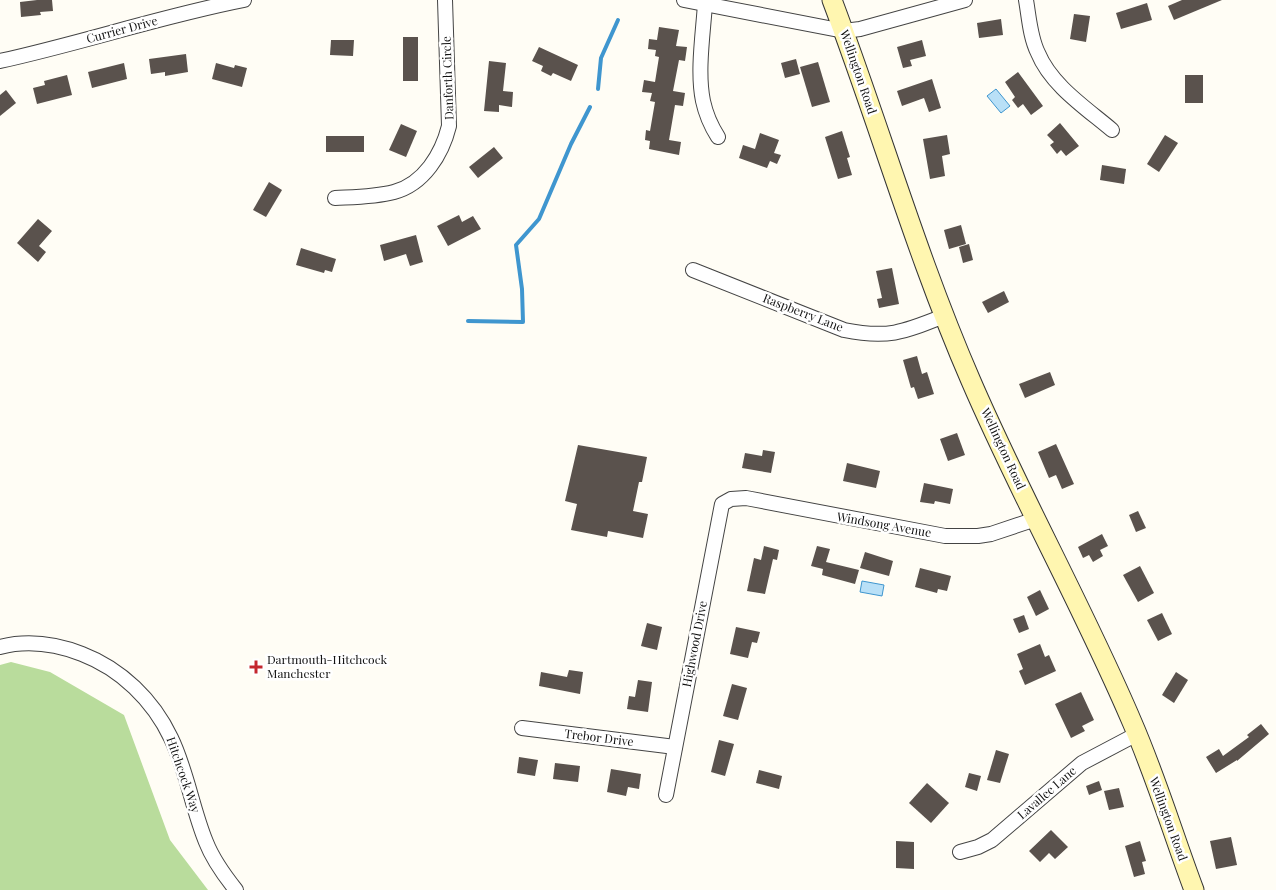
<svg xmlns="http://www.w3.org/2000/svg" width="1276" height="890" font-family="'Playfair Display',serif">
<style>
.forest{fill:#b9dc9c}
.water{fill:#b9e0f7;stroke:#3f96cf}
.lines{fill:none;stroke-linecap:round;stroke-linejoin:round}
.stream{stroke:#3f96cf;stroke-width:4}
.building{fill:#5a524d}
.street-casing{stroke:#444;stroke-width:16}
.secondary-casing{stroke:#333;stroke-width:21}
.street{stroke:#fff;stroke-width:14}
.secondary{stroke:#fff6b0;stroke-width:19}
.poi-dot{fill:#c4262e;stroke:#fff;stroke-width:2}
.labels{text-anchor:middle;stroke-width:5;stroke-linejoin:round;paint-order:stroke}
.street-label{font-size:12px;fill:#111;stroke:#fff}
.poi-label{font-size:12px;fill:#111;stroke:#fff;text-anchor:start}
</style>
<rect width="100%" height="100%" fill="#fffdf5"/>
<path class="forest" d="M 11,662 L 50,672 L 124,715 L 170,840 L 208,890 L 0,890 L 0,665 Z"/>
<g class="water">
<path d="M 996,89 L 1010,106 L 1001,113 L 987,96 Z"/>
<path d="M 862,581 L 884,585 L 882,596 L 860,592 Z"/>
</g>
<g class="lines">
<g class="stream">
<path d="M 598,89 L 601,58 L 618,20"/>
<path d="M 468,321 L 523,322 L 522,289 L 516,245 L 539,219 L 571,144 L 590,107"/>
</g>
</g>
<g class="building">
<path d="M 37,0 L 52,0 L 53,11 L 40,12 L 41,15 L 21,17 L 20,2 Z"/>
<path d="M 1182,0 L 1222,0 L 1174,20 L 1168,6 Z"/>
<path d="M 1147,3 L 1152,20 L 1121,29 L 1116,13 Z"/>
<path d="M 1074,14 L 1090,16 L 1086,42 L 1070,39 Z"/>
<path d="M 1001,19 L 1003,35 L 979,38 L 977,23 Z"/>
<path d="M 659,27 L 679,30 L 676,46 L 687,47 L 685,61 L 679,60 L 673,91 L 685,93 L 683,106 L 675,105 L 669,140 L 681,142 L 679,155 L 649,149 L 650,141 L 645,140 L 646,130 L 650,131 L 655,102 L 650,101 L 652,93 L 642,92 L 644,80 L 655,82 L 659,57 L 655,56 L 656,50 L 648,49 L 649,39 L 657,40 Z"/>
<rect x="403" y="37" width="15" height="44"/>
<path d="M 331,40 L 354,40 L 353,56 L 330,55 Z"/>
<path d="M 922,40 L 926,56 L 910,60 L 912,66 L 903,68 L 897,47 Z"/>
<path d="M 539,47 L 578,65 L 571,81 L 553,73 L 551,76 L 541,71 L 543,66 L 532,61 Z"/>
<path d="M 186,54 L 188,72 L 165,76 L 165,72 L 151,74 L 149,59 Z"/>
<path d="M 796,59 L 800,74 L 785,78 L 781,63 Z"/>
<path d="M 489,61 L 506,63 L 503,91 L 513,92 L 512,107 L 499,105 L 499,112 L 484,111 Z"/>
<path d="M 818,62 L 830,102 L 812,107 L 800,67 Z"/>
<path d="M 124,63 L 127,79 L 92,88 L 88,72 Z"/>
<path d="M 216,63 L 234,68 L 235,65 L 247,68 L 242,87 L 212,79 Z"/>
<path d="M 1018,72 L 1043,106 L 1031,115 L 1023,104 L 1018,108 L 1012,100 L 1015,97 L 1005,82 Z"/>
<path d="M 67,75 L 72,95 L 37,104 L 33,88 L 45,85 L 44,81 Z"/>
<rect x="1185" y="75" width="18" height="28"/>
<path d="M 932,79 L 941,108 L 929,112 L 924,98 L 902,106 L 897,91 Z"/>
<path d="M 6,90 L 16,103 L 0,116 L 0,95 Z"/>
<path d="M 1060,123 L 1079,146 L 1066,156 L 1061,150 L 1057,154 L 1050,145 L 1054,142 L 1047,135 Z"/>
<path d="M 401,124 L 417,131 L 406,157 L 389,150 Z"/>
<path d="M 842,131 L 850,157 L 847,158 L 852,175 L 838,179 L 825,137 Z"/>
<path d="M 760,133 L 779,140 L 774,153 L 781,155 L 777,164 L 770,161 L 767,168 L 739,158 L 743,145 L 755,149 Z"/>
<path d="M 947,135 L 950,154 L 942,156 L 945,176 L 930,179 L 923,139 Z"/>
<path d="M 1165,135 L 1178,143 L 1159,172 L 1147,164 Z"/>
<rect x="326" y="136" width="38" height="16"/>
<path d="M 494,147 L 503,158 L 478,178 L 469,167 Z"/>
<path d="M 1102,165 L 1126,169 L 1124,184 L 1100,180 Z"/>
<path d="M 269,182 L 282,190 L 266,217 L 253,210 Z"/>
<path d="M 459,215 L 462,222 L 473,216 L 481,229 L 448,246 L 437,226 Z"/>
<path d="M 38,219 L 52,231 L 39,246 L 46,252 L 38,262 L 17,243 Z"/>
<path d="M 961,225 L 966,244 L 949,249 L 944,230 Z"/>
<path d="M 416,235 L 423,262 L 410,266 L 406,254 L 384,261 L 380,245 Z"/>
<path d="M 969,244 L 973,260 L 963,263 L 959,247 Z"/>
<path d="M 301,248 L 336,259 L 332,272 L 325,270 L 324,273 L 296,265 Z"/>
<path d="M 892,268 L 899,304 L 879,308 L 877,299 L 882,298 L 876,271 Z"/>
<path d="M 1004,291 L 1009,302 L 988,313 L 982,302 Z"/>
<path d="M 917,356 L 922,374 L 927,372 L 934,394 L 918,399 L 914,387 L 911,388 L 903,360 Z"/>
<path d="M 1050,372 L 1055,385 L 1025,398 L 1019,384 Z"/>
<path d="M 957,433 L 965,455 L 948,461 L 940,439 Z"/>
<path d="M 1056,444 L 1074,484 L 1062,489 L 1056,475 L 1049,478 L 1038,452 Z"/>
<path d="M 578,445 L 647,457 L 642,482 L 639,482 L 633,511 L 648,514 L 643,538 L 608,531 L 607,537 L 571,530 L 577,504 L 565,501 Z"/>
<path d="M 763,450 L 775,452 L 771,473 L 742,468 L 745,453 L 762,456 Z"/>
<path d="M 847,463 L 880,471 L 876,488 L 843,481 Z"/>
<path d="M 924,483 L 953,489 L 950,504 L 935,501 L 934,504 L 920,502 Z"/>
<path d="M 1138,511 L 1146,528 L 1136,532 L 1129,515 Z"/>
<path d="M 1102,534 L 1108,546 L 1100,550 L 1103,556 L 1093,562 L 1089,555 L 1083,558 L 1078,547 Z"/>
<path d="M 764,546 L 779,550 L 777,560 L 773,559 L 765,594 L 747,591 L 754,558 L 761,560 Z"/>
<path d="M 817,546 L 830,549 L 826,562 L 859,570 L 855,584 L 822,575 L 823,569 L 811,566 Z"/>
<path d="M 865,552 L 893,561 L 889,576 L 860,568 Z"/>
<path d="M 1140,566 L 1154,593 L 1138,602 L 1123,575 Z"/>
<path d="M 920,568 L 951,576 L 947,591 L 938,589 L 937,593 L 915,587 Z"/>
<path d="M 1040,590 L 1049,609 L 1036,616 L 1027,597 Z"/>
<path d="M 1162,613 L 1172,634 L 1158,641 L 1147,620 Z"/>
<path d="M 1024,615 L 1029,629 L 1019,633 L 1013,619 Z"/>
<path d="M 647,623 L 662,627 L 657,650 L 641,646 Z"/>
<path d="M 736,627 L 760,632 L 757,643 L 752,642 L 748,658 L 730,654 Z"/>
<path d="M 1040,644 L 1045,657 L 1049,655 L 1056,671 L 1025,685 L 1019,671 L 1023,669 L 1017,654 Z"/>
<path d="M 569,670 L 583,672 L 580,694 L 539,686 L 541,672 L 567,677 Z"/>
<path d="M 1176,672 L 1188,680 L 1174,703 L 1162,695 Z"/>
<path d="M 638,680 L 652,682 L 648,712 L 627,709 L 629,696 L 635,697 Z"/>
<path d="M 732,684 L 747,688 L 738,720 L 723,716 Z"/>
<path d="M 1081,692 L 1094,720 L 1082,726 L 1085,731 L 1071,738 L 1055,704 Z"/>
<path d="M 1261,724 L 1269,734 L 1237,761 L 1237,760 L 1216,773 L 1206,757 L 1219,749 L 1223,756 L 1249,737 L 1247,735 Z"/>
<path d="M 719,740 L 734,744 L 725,776 L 711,772 Z"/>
<path d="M 996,750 L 1009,754 L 1000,783 L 987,780 Z"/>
<path d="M 519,757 L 538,760 L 535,776 L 517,773 Z"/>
<path d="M 555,763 L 580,766 L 578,782 L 553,779 Z"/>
<path d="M 611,769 L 641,774 L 639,789 L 628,787 L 626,796 L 607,792 Z"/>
<path d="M 759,770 L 782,776 L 779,789 L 756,783 Z"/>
<path d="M 969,773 L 981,776 L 977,791 L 965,787 Z"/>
<path d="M 1099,781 L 1102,790 L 1089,795 L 1086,786 Z"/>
<path d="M 927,783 L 949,803 L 931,823 L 909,803 Z"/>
<path d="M 1119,788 L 1124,807 L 1109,810 L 1104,791 Z"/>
<path d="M 1051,830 L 1068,847 L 1055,859 L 1049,853 L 1040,862 L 1029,851 Z"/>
<path d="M 1231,837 L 1237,865 L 1216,869 L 1210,841 Z"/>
<path d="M 896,841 L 914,842 L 914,869 L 896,868 Z"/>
<path d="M 1140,841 L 1146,861 L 1142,862 L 1145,874 L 1134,877 L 1125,846 Z"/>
</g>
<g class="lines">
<defs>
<g id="street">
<path d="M 684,0 L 844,31 L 860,29 L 965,0"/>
<path d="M 1026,0 C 1029,17 1030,37 1038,53 C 1051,85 1086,108 1112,130"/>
<path d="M 705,4 C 703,34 697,72 703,101 C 706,115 711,126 718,137"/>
<path d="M 0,61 C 82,43 162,16 244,0"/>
<path d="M 335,198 C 355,197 375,197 394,192 C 424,184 442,154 449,126 L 445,0"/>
<path d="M 693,270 L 844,330 C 888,339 904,332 944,316"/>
<path d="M 0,647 C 27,640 56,644 82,654 C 121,669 153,700 171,738 C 187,771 192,808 206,842 C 213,860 224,875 236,890"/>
<path d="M 522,728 L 675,747"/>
<path d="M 666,795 L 722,504 L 731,499 L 746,498 L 945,536 L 978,536 L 991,534 L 1036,519"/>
<path d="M 960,852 L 978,847 L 992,840 L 1082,763 L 1137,734"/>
</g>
<path id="secondary" d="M 832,0 C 880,127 917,257 971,381 C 1021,497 1083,607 1132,722 C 1156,777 1173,834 1194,890"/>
</defs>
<use href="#street" class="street-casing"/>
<use href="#secondary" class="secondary-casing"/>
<use href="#street" class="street"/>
<use href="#secondary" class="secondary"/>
</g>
<path class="poi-dot" d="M253.5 659.5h5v5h5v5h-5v5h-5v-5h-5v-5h5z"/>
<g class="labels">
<g class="street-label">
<text transform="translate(122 30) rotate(-15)" y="4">Currier Drive</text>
<text transform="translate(858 72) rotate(71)" y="4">Wellington Road</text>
<text transform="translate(448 78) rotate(-92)" y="4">Danforth Circle</text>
<text transform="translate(803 313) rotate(21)" y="4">Raspberry Lane</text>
<text transform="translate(1003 449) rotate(65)" y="4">Wellington Road</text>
<text transform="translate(884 525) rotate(10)" y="4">Windsong Avenue</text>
<text transform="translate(695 644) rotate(-79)" y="4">Highwood Drive</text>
<text transform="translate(599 738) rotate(7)" y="4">Trebor Drive</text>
<text transform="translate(183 775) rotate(71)" y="4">Hitchcock Way</text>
<text transform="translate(1047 793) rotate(-41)" y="4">Lavallee Lane</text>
<text transform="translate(1168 819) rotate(70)" y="4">Wellington Road</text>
</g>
<g class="poi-label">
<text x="267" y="664">Dartmouth-Hitchcock<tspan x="267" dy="14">Manchester</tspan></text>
</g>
</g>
</svg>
